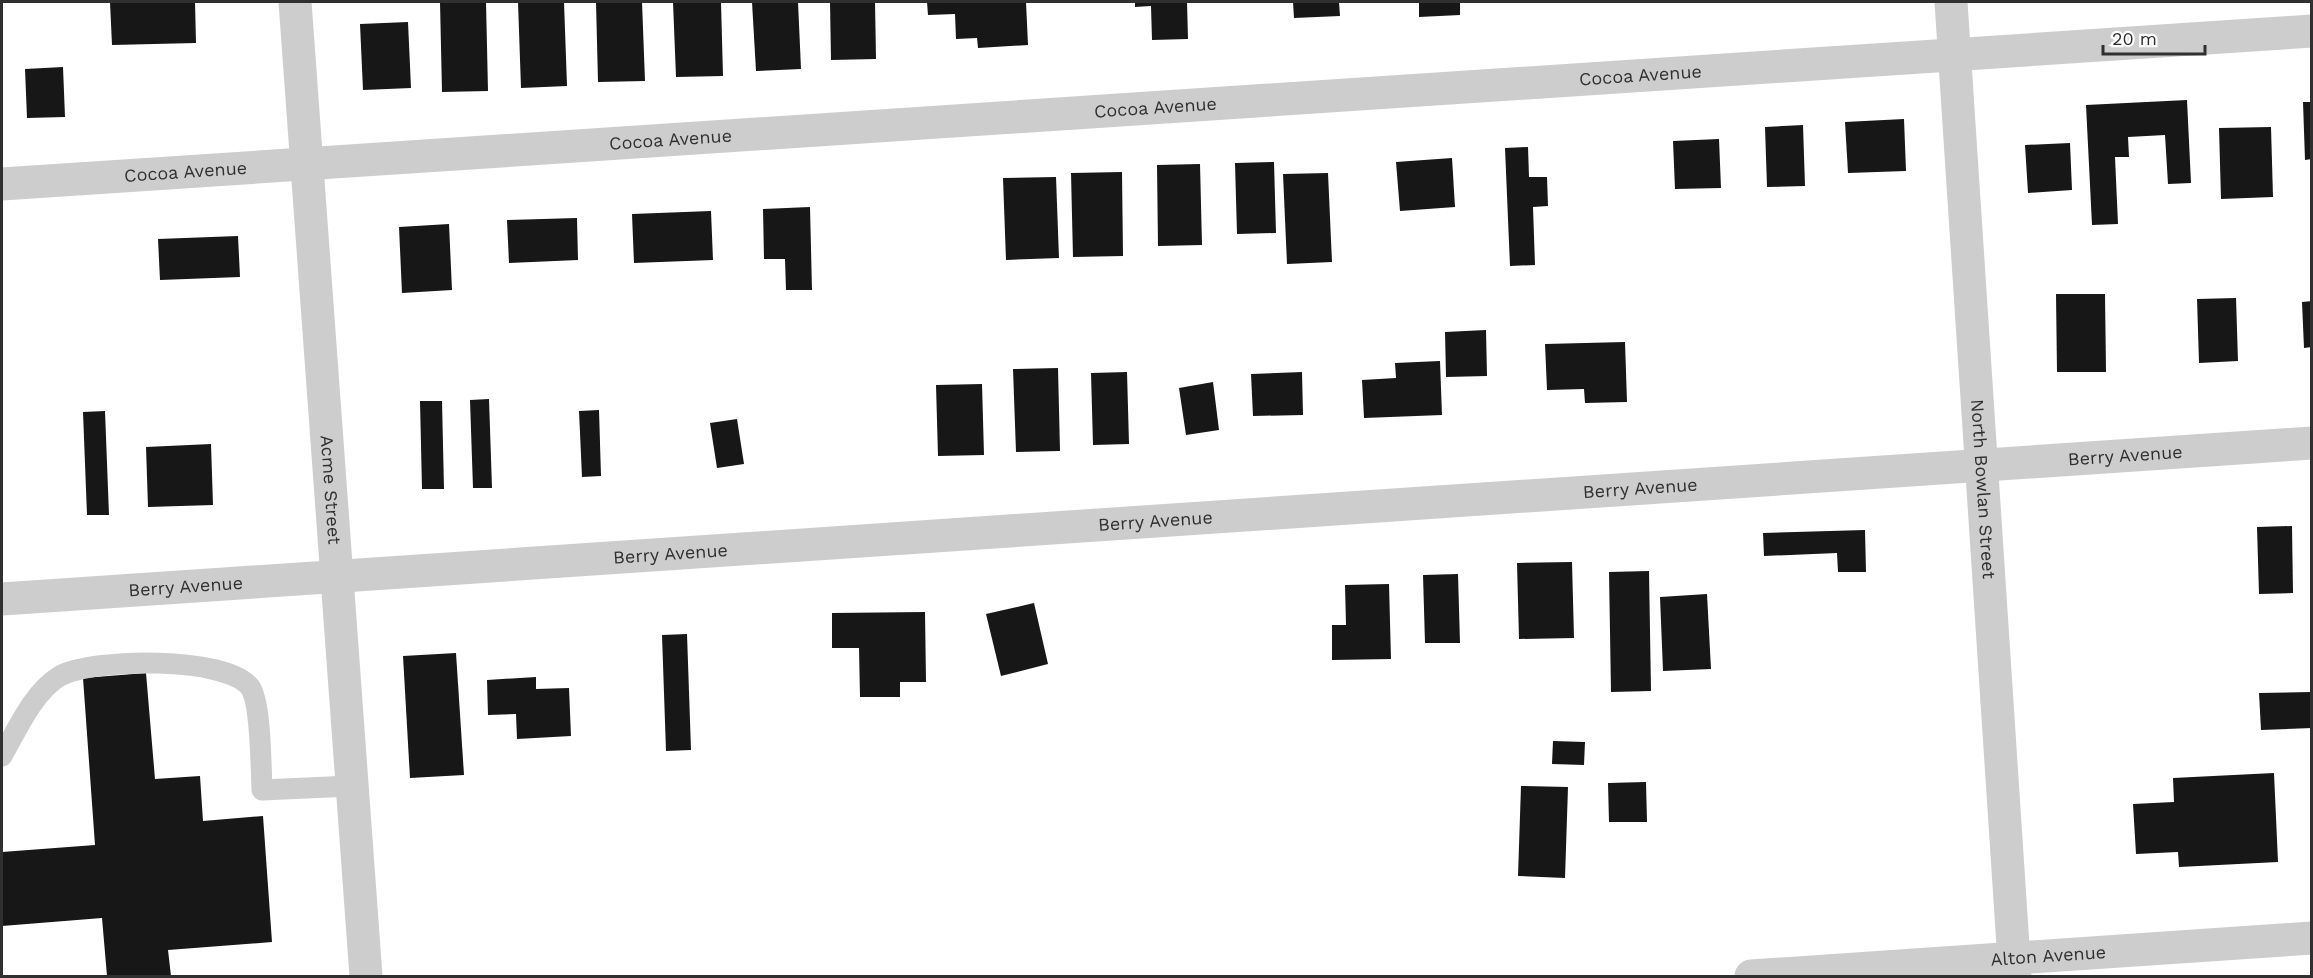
<svg xmlns="http://www.w3.org/2000/svg" width="2313" height="978" font-family="'Work Sans',sans-serif">
<style>
.building{fill:#171717}
.lines{fill:none;stroke-linecap:round;stroke-linejoin:round}
.service{stroke:#cdcdcd;stroke-width:21}
.minor{stroke:#cdcdcd;stroke-width:33}
.labels{text-anchor:middle;stroke-width:6;stroke-linejoin:round;paint-order:stroke}
.street-label{font-size:18px;fill:#303030;stroke:#fff}
</style>
<rect width="100%" height="100%" fill="#fff"/>
<g class="building">
<path d="M 110,2 L 195,2 L 196,43 L 112,45 Z"/>
<path d="M 440,2 L 486,2 L 488,91 L 442,92 Z"/>
<path d="M 518,2 L 564,2 L 567,86 L 521,88 Z"/>
<path d="M 596,2 L 642,2 L 645,81 L 598,82 Z"/>
<path d="M 673,2 L 721,2 L 723,76 L 676,77 Z"/>
<path d="M 752,2 L 798,2 L 801,69 L 756,71 Z"/>
<path d="M 830,2 L 875,2 L 876,59 L 831,60 Z"/>
<path d="M 927,2 L 1026,2 L 1028,45 L 978,48 L 977,38 L 956,39 L 955,14 L 928,15 Z"/>
<path d="M 1135,2 L 1187,2 L 1188,39 L 1152,40 L 1151,6 L 1135,7 Z"/>
<path d="M 1293,2 L 1339,2 L 1340,16 L 1294,18 Z"/>
<path d="M 1419,2 L 1460,2 L 1460,15 L 1419,17 Z"/>
<path d="M 408,22 L 411,88 L 363,90 L 360,24 Z"/>
<path d="M 63,67 L 65,117 L 27,118 L 25,69 Z"/>
<path d="M 2187,100 L 2191,183 L 2168,184 L 2165,135 L 2128,137 L 2129,157 L 2115,157 L 2118,224 L 2092,225 L 2086,105 Z"/>
<path d="M 2303,102 L 2312,102 L 2312,159 L 2305,160 Z"/>
<path d="M 1904,119 L 1906,171 L 1848,173 L 1845,122 Z"/>
<path d="M 1803,125 L 1805,186 L 1767,187 L 1765,127 Z"/>
<path d="M 2271,127 L 2273,197 L 2221,199 L 2219,128 Z"/>
<path d="M 1719,139 L 1721,188 L 1675,189 L 1673,141 Z"/>
<path d="M 2070,143 L 2072,190 L 2028,193 L 2025,145 Z"/>
<path d="M 1528,147 L 1529,177 L 1547,177 L 1548,206 L 1533,207 L 1535,265 L 1510,266 L 1505,148 Z"/>
<path d="M 1452,158 L 1455,207 L 1400,211 L 1396,162 Z"/>
<path d="M 1274,162 L 1276,233 L 1237,234 L 1235,163 Z"/>
<path d="M 1200,164 L 1202,245 L 1158,246 L 1157,165 Z"/>
<path d="M 1122,172 L 1123,256 L 1073,257 L 1071,173 Z"/>
<path d="M 1328,173 L 1332,262 L 1287,264 L 1283,174 Z"/>
<path d="M 1056,177 L 1059,258 L 1006,260 L 1003,178 Z"/>
<path d="M 810,207 L 812,290 L 786,290 L 785,259 L 764,259 L 763,209 Z"/>
<path d="M 711,211 L 713,260 L 634,263 L 632,214 Z"/>
<path d="M 577,218 L 578,260 L 509,263 L 507,220 Z"/>
<path d="M 449,224 L 452,290 L 402,293 L 399,227 Z"/>
<path d="M 238,236 L 240,277 L 160,280 L 158,239 Z"/>
<path d="M 2056,294 L 2105,294 L 2106,372 L 2057,372 Z"/>
<path d="M 2236,298 L 2238,361 L 2199,363 L 2197,299 Z"/>
<path d="M 2312,301 L 2312,347 L 2304,348 L 2302,302 Z"/>
<path d="M 1486,330 L 1487,376 L 1446,377 L 1445,332 Z"/>
<path d="M 1625,342 L 1627,402 L 1585,403 L 1584,389 L 1547,390 L 1545,344 Z"/>
<path d="M 1440,361 L 1442,415 L 1364,418 L 1362,380 L 1396,378 L 1395,363 Z"/>
<path d="M 1058,368 L 1060,451 L 1016,452 L 1013,369 Z"/>
<path d="M 1127,372 L 1129,444 L 1093,445 L 1091,373 Z"/>
<path d="M 1302,372 L 1303,415 L 1253,416 L 1251,374 Z"/>
<path d="M 1213,382 L 1219,430 L 1186,435 L 1179,388 Z"/>
<path d="M 982,384 L 984,455 L 938,456 L 936,385 Z"/>
<path d="M 489,399 L 492,488 L 473,488 L 470,400 Z"/>
<path d="M 420,401 L 442,401 L 444,489 L 422,489 Z"/>
<path d="M 599,410 L 601,476 L 582,477 L 579,411 Z"/>
<path d="M 105,411 L 109,515 L 87,515 L 83,412 Z"/>
<path d="M 737,419 L 744,464 L 717,468 L 710,423 Z"/>
<path d="M 211,444 L 213,505 L 148,507 L 146,447 Z"/>
<path d="M 2292,526 L 2293,593 L 2259,594 L 2257,527 Z"/>
<path d="M 1865,530 L 1866,572 L 1838,572 L 1837,553 L 1764,556 L 1763,533 Z"/>
<path d="M 1572,562 L 1574,638 L 1519,639 L 1517,563 Z"/>
<path d="M 1649,571 L 1651,691 L 1611,692 L 1609,572 Z"/>
<path d="M 1458,574 L 1460,643 L 1425,643 L 1423,575 Z"/>
<path d="M 1389,584 L 1391,659 L 1332,660 L 1332,625 L 1346,625 L 1345,585 Z"/>
<path d="M 1707,594 L 1711,669 L 1663,671 L 1660,597 Z"/>
<path d="M 1034,603 L 1048,664 L 1001,676 L 986,614 Z"/>
<path d="M 925,612 L 926,682 L 900,682 L 900,697 L 860,697 L 859,648 L 832,648 L 832,613 Z"/>
<path d="M 687,634 L 691,750 L 666,751 L 662,635 Z"/>
<path d="M 456,653 L 464,775 L 410,778 L 403,656 Z"/>
<path d="M 146,673 L 155,779 L 200,776 L 203,821 L 263,816 L 272,942 L 168,950 L 171,976 L 107,976 L 102,918 L 2,926 L 2,852 L 95,845 L 83,678 Z"/>
<path d="M 536,677 L 536,689 L 569,688 L 571,736 L 517,739 L 516,714 L 488,715 L 487,680 Z"/>
<path d="M 2312,692 L 2312,728 L 2261,730 L 2259,693 Z"/>
<path d="M 1553,741 L 1585,742 L 1584,765 L 1552,764 Z"/>
<path d="M 2274,773 L 2278,862 L 2179,867 L 2178,852 L 2136,854 L 2133,804 L 2174,802 L 2173,778 Z"/>
<path d="M 1646,782 L 1647,822 L 1609,822 L 1608,783 Z"/>
<path d="M 1521,786 L 1568,787 L 1565,878 L 1518,876 Z"/>
</g>
<g class="lines">
<path class="service" d="M 2,756 C 17,730 33,692 60,676 C 93,658 226,656 250,687 C 261,701 261,769 262,790 L 351,786"/>
<g class="minor">
<path id="s1" d="M 295,2 L 366,976"/>
<path id="s2" d="M 1951,2 L 2015,976"/>
<path id="s3" d="M 2,184 L 2312,31"/>
<path id="s4" d="M 2,599 L 2312,443"/>
<path id="s5" d="M 1751,976 L 2312,938"/>
</g>
</g>
<g class="labels">
<g class="street-label">
<text dy="6" stroke="none"><textPath href="#s3" startOffset="1642">Cocoa Avenue</textPath></text>
<text dy="6" stroke="none"><textPath href="#s3" startOffset="1156">Cocoa Avenue</textPath></text>
<text dy="6" stroke="none"><textPath href="#s3" startOffset="670">Cocoa Avenue</textPath></text>
<text dy="6" stroke="none"><textPath href="#s3" startOffset="184">Cocoa Avenue</textPath></text>
<text dy="6" stroke="none"><textPath href="#s4" startOffset="2128">Berry Avenue</textPath></text>
<text dy="6" stroke="none"><textPath href="#s1" startOffset="489">Acme Street</textPath></text>
<text dy="6" stroke="none"><textPath href="#s4" startOffset="1642">Berry Avenue</textPath></text>
<text dy="6" stroke="none"><textPath href="#s2" startOffset="488">North Bowlan Street</textPath></text>
<text dy="6" stroke="none"><textPath href="#s4" startOffset="1156">Berry Avenue</textPath></text>
<text dy="6" stroke="none"><textPath href="#s4" startOffset="670">Berry Avenue</textPath></text>
<text dy="6" stroke="none"><textPath href="#s4" startOffset="184">Berry Avenue</textPath></text>
<text dy="6" stroke="none"><textPath href="#s5" startOffset="298">Alton Avenue</textPath></text>
</g>
</g>
<rect width="2313" height="978" fill="none" stroke="#303030" stroke-width="6"/>
<path d="M2103 45v9h102v-9" fill="none" stroke="#303030" stroke-width="3"/>
<text x="2112" y="45" font-size="18" fill="#303030" stroke="#ffffff" stroke-width="4.5" paint-order="stroke">20 m</text>
</svg>
